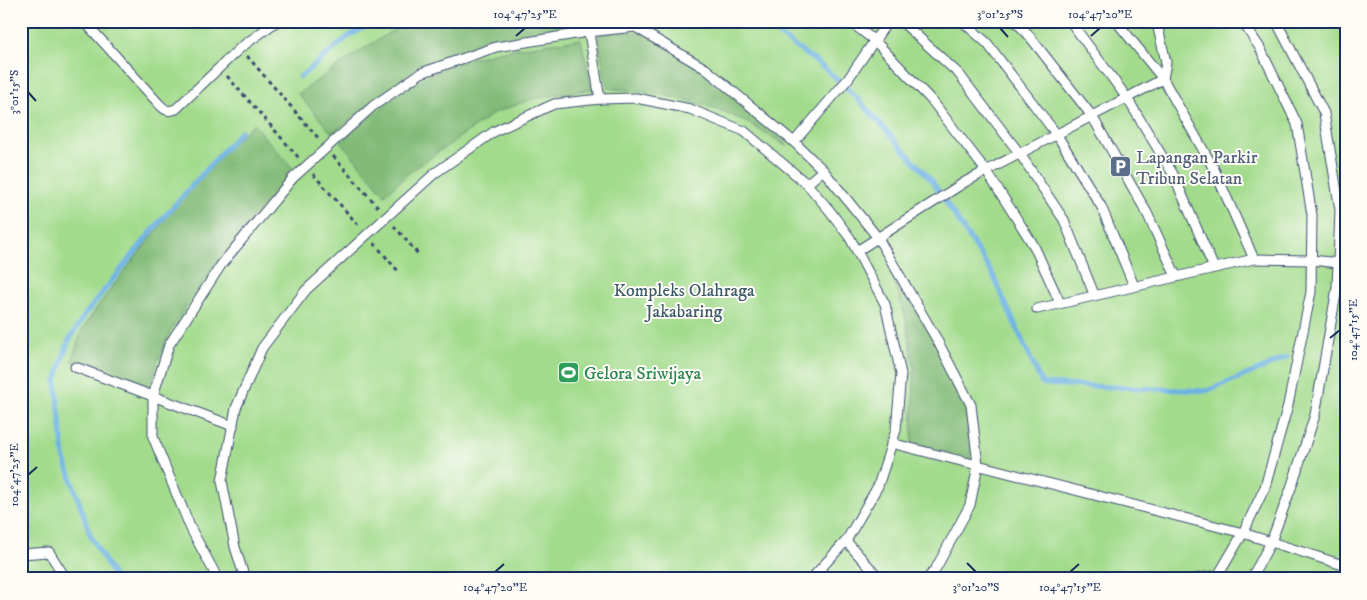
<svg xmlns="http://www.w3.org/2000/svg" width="1367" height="600" font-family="'IM FELL DW Pica',serif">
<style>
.green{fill:#a3db8c;stroke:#5f8575}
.forest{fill:#82bb78;stroke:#4e756b}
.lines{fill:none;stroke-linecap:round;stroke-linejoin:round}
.stream{stroke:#6db2e4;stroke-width:5}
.service-casing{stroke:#3b4c70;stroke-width:11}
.path{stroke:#3b4c70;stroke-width:3;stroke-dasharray:4 4;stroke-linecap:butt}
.service{stroke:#fff;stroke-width:9}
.ticks{fill:none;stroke:#1b2f5e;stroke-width:2}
.labels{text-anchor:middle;stroke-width:4;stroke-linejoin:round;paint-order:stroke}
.service-label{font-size:18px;fill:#4e5e75;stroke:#fdfcf7;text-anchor:start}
.park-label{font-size:18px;fill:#3d5a6a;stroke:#fdfcf7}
.leisure-label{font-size:18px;fill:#27864d;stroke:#fdfcf7;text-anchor:start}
.neatline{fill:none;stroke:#1b2f5e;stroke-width:2}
.ticks-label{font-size:12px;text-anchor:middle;fill:#1b2f5e}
</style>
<rect width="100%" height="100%" fill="#fdfcf7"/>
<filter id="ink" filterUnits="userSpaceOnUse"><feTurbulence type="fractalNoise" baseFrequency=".02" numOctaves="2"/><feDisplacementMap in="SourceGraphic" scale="10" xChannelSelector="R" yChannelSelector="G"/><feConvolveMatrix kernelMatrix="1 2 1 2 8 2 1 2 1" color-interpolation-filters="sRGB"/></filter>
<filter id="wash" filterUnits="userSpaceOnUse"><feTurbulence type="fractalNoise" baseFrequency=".0096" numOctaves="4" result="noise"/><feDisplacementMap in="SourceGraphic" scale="20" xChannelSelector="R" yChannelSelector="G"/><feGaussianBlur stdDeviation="1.12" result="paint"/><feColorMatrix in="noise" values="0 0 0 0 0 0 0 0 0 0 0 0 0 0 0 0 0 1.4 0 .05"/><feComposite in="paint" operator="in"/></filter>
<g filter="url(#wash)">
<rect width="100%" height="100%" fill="#f1edd6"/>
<rect class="green" x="21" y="21" width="1325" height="558"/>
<g class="forest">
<path d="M 408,21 L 579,21 L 580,28 L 548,31 L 489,43 L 433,62 L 383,95 L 332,133 L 298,94 L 357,53 Z"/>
<path d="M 617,31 L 644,34 L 688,59 L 752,108 L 788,147 C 765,133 742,118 717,109 C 682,97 644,92 607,88 L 598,35 Z"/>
<path d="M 581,39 L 592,89 L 532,99 L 494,113 L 410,172 L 385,195 L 341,142 C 368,119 395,94 426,77 C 473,52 530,46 581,39 Z"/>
<path d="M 253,124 L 295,171 L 272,194 L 189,301 L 171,330 L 157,362 L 150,393 L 72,361 L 82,330 L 100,303 L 166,218 L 230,146 Z"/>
<path d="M 888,263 L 920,314 L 967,401 L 972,438 L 970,459 L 912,442 L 914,368 L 905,315 Z"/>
</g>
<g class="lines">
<g class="stream">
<path d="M 759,21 L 821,65 L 856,97 L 932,181 L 992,273 L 1042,384 L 1206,391 L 1261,369 L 1287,357"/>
<path d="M 300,77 L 349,36 L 375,21"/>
<path d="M 115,579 L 91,537 L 64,457 L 56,381 L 68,342 L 86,313 L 157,225 L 241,131"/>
</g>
</g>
</g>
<g filter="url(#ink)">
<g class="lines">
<defs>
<g id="service">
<path d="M 84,21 L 160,105 C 165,110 168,112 176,109 L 240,48 L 277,21"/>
<path d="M 587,21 L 600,99"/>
<path d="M 849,21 L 875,41 L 933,102 L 987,172 L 1034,246 L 1060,303"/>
<path d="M 901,21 L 959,74 L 1020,154 L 1064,220 L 1094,294"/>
<path d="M 962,21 L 987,43 L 1057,135 L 1101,206 L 1134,286"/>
<path d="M 1015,21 L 1027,33 L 1092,116 L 1147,213 L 1176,276"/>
<path d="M 1070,21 L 1127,98 L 1173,174 L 1214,268"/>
<path d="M 794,142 L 848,79 L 888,21"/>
<path d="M 807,184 L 823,170"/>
<path d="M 857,251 L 965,182 L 1163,79 L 1166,62 L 1158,28 L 1155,21"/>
<path d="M 1254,259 L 1312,260 L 1338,263"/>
<path d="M 1037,309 L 1254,259 L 1214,169 L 1163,79 L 1116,21"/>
<path d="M 75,367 L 233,426"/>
<path d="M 891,443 L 1243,533 L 1346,566"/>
<path d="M 846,541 L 880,579"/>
<path d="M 21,554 L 49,552 L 66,579"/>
<path d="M 218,579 L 191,529 L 153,437 L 153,396 L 169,345 L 221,265 L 293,178 L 373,106 L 421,73 L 496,47 L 588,32 L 635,27 L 706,69 L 794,142 L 823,170 L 878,238 L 936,338 L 971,405 L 978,465 L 970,505 L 935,570 L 927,579"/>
<path d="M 245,579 L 235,547 L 222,481 L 236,408 L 262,348 L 306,290 L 435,173 L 495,131 L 554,104 L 600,99 L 636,98 L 690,109 L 744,131 L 807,184 L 830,211 L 850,238 L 885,304 L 901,374 L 896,430 L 878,486 L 846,541 L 811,579"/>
<path d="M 1194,579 L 1219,575"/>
<path d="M 1216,579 L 1243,533 L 1265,487 L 1288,405 L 1311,292 L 1312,215 L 1297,124 L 1260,48 L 1242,21"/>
<path d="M 1251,579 L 1271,542 L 1291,488 L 1315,415 L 1337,288 L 1340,210 L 1324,113 L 1276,21"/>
</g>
</defs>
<use href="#service" class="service-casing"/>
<g class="path">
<path d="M 247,56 L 320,140"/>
<path d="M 227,76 L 299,158"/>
<path d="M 333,156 L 379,208"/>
<path d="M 313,174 L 360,227"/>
<path d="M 394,226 L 418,254"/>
<path d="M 374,243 L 398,271"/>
</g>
<use href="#service" class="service"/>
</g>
</g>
<path class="ticks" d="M 1000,28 L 1008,37M 516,36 L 525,28M 1091,36 L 1100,28M 28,92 L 36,101M 1330,338 L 1340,330M 28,475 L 37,467M 967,563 L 976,572M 495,572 L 504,564M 1070,572 L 1079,564"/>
<defs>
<symbol id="parking-square" viewBox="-11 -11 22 22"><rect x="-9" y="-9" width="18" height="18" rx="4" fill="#5c6f8a" stroke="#fdfcf7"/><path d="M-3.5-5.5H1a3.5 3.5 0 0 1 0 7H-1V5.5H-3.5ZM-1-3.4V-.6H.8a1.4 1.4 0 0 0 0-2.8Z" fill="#fff"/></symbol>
<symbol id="stadium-square" viewBox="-11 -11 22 22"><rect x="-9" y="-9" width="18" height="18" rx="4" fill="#2e9e5b" stroke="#fdfcf7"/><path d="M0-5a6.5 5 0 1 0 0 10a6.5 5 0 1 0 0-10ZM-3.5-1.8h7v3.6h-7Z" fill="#fff"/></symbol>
</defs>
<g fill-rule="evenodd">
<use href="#parking-square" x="1108" y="154" width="25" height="25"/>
<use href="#stadium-square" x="556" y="360" width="25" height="25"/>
</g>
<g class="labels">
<g class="service-label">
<text x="1136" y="163">Lapangan Parkir<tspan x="1136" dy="21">Tribun Selatan</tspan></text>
</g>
<g class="park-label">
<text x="684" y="296">Kompleks Olahraga<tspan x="684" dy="21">Jakabaring</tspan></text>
</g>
<g class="leisure-label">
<text x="584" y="379">Gelora Sriwijaya</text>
</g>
</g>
<rect width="1367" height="600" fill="none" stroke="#fdfcf7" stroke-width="55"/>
<rect x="28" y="28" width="1312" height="544" class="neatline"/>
<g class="ticks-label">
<text x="525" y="18">104°47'25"E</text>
<text x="1000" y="18">3°01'25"S</text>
<text x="1100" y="18">104°47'20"E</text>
<text transform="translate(14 92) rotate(-90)" y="4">3°01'15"S</text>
<text transform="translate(1353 330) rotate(-90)" y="4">104°47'15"E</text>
<text transform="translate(14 475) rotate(-90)" y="4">104°47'25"E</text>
<text x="495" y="591">104°47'20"E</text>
<text x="976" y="591">3°01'20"S</text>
<text x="1070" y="591">104°47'15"E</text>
</g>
</svg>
